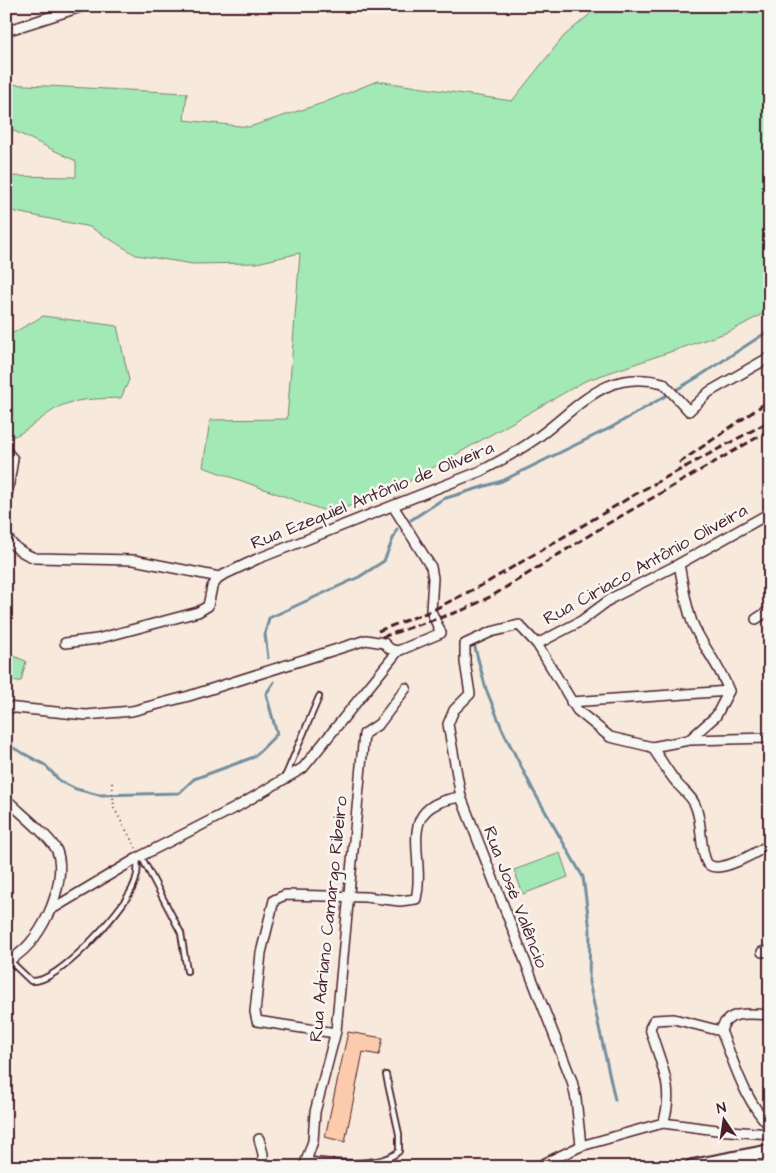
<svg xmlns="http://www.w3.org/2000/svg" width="776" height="1173" font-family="'Architects Daughter',sans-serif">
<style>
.green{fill:#a3e9b5;stroke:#768470}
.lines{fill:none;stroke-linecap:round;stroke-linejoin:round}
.stream{stroke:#728f9e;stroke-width:3}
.building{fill:#fccaac;stroke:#4a1f2b}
.service-casing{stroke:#4a1f2b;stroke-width:8}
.minor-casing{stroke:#4a1f2b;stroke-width:12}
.primary-casing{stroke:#4a1f2b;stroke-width:18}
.path{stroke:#4a1f2b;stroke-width:2;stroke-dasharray:1 4;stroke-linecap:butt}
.service{stroke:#f6f6f2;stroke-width:4.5}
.minor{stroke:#f6f6f2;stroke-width:9}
.primary{stroke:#f6f6f2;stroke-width:14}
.rail{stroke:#4a1f2b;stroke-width:3;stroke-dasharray:8 4;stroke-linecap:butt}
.labels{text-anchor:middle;stroke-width:5;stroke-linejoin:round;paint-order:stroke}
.street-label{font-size:18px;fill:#4a1f2b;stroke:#f6f6f2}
</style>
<rect width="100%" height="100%" fill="#f8e9dd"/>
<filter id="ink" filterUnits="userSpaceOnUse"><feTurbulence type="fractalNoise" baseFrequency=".02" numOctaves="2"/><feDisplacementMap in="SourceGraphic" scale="10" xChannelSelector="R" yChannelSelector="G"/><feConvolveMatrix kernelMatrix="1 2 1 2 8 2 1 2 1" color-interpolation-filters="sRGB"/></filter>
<g filter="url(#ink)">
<g class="green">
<path d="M 590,6 L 770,6 L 770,310 L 731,331 L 585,381 L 399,487 L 331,513 L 203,467 L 210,420 L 287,419 L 300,253 L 257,263 L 193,264 L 136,255 L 90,227 L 6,210 L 6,176 L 76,177 L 76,161 L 6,127 L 6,84 L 187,93 L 184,120 L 249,127 L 323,103 L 377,81 L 512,101 L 564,36 L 590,14 Z"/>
<path d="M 43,316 L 117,326 L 129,380 L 121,398 C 104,399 82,398 66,404 C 47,410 24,437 6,438 L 6,337 Z"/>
<path d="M 6,653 L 26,661 L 21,681 L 6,681 Z"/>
<path d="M 560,853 L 568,877 L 523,894 L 514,870 Z"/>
</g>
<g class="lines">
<g class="stream">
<path d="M 411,520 L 443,499 L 502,481 L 612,427 L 698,377 L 770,330"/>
<path d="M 474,644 L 486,689 L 503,731 L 533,790 L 583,877 L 590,930 L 589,982 L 615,1100"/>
<path d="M 268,658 L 265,634 L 269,618 L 359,577 L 384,561 L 397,529"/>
<path d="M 6,744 L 45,765 L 60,781 L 76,789 L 99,795 L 179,793 L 194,779 L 254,757 L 277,734 L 266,694 L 274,682"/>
</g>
</g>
<path class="building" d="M 348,1032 L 383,1038 L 379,1055 L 363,1052 L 345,1142 L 325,1137 Z"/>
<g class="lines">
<defs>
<g id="service">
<path d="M 285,777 L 319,697"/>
<path d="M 141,856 L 181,933 L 187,971"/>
<path d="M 9,960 L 31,981 C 58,984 120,913 132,889 C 137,879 139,871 137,860"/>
<path d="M 307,1160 C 331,1162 380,1169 399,1151 L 399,1134 L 386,1075"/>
</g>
<g id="minor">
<path d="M 6,31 L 84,6"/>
<path d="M 6,451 L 13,459 L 6,501"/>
<path d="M 6,536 C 14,548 22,553 35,558 L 134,560 L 219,577 L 257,559 L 481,471 C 504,459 526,447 546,431 C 584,401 610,369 663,383 L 689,411 L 709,392 L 770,357"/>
<path d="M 679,564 C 683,584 685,603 692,622 C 702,646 720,666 729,691 L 716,716 L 689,740"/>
<path d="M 756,619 L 770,610"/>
<path d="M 65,643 L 97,639 L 198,612 L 208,606 L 212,587 L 219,577"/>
<path d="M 537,644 L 581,621 L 612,598 L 679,564 L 770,513"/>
<path d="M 571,702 L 729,691"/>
<path d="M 6,707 L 86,715 L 132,711 L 189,696 L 366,640 L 384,643 L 390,649 L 398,651 L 441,633 L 431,611 L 433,578 L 431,567 L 393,506"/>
<path d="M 652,747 C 660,758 667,771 676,782 C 682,790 691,795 695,805 C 703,823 699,844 706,861 C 713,879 759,851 770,844"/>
<path d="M 6,799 C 18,811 52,838 57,851 C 69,883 39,950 6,961"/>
<path d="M 52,909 L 141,856 L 235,808 L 303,768 L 398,651"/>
<path d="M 762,952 L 770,951"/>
<path d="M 721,1031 C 726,1009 753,1014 770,1015"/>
<path d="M 335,1033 L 257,1021 L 255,1012 L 261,953 L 274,900 L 285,895 L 366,897 L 400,901 L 416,899 C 427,855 392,806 461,797"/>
<path d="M 663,1123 C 676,1088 659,1061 650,1028 L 654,1020 L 674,1019 L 721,1031 C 735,1064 744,1100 770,1126"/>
<path d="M 259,1139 L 263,1154 L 263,1167"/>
<path d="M 581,1146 L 576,1099 L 572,1081 L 461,797 L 448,724 L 454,710 L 470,694 L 465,662 L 465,644 L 491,632 L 519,625 L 537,644 L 577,710 L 610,737 L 652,747 L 689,740 L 770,738"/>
<path d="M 304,1167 L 313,1141 L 315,1112 L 336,1031 L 364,734 L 379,724 L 406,688"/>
<path d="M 537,1167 L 581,1146 L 663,1123 L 717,1130 L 770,1134"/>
</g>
<path id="primary" d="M 692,1167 L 770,1152"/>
</defs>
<use href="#service" class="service-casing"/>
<use href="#minor" class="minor-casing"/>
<use href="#primary" class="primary-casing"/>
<path class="path" d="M 112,783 L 114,808 L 136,848"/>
<use href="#service" class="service"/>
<use href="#minor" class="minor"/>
<use href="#primary" class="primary"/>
<g class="rail">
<path d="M 679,463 L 770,400"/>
<path d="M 378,631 L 431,611 L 486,583 L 639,492 L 770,421"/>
<path d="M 382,637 L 463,610 L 492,596 L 609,523 L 770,430"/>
</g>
</g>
</g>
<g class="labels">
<g class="street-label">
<text transform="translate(372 495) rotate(-22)" y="6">Rua Ezequiel Antônio de Oliveira</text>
<text transform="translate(645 564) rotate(-29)" y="6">Rua Ciriaco Antônio Oliveira</text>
<text transform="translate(516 897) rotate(69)" y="6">Rua José Valêncio</text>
<text transform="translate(328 919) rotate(-84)" y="6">Rua Adriano Camargo Ribeiro</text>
</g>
</g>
<rect width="776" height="1173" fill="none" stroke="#f6f6f2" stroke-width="25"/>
<rect x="12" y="12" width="751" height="1148" fill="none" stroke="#4a1f2b" stroke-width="2" filter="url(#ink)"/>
<g transform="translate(724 1120) rotate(347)" stroke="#f6f6f2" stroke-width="4" paint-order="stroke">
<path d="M0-4L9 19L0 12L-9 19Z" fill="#4a1f2b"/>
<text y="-8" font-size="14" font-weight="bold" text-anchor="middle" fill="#4a1f2b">N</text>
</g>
</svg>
